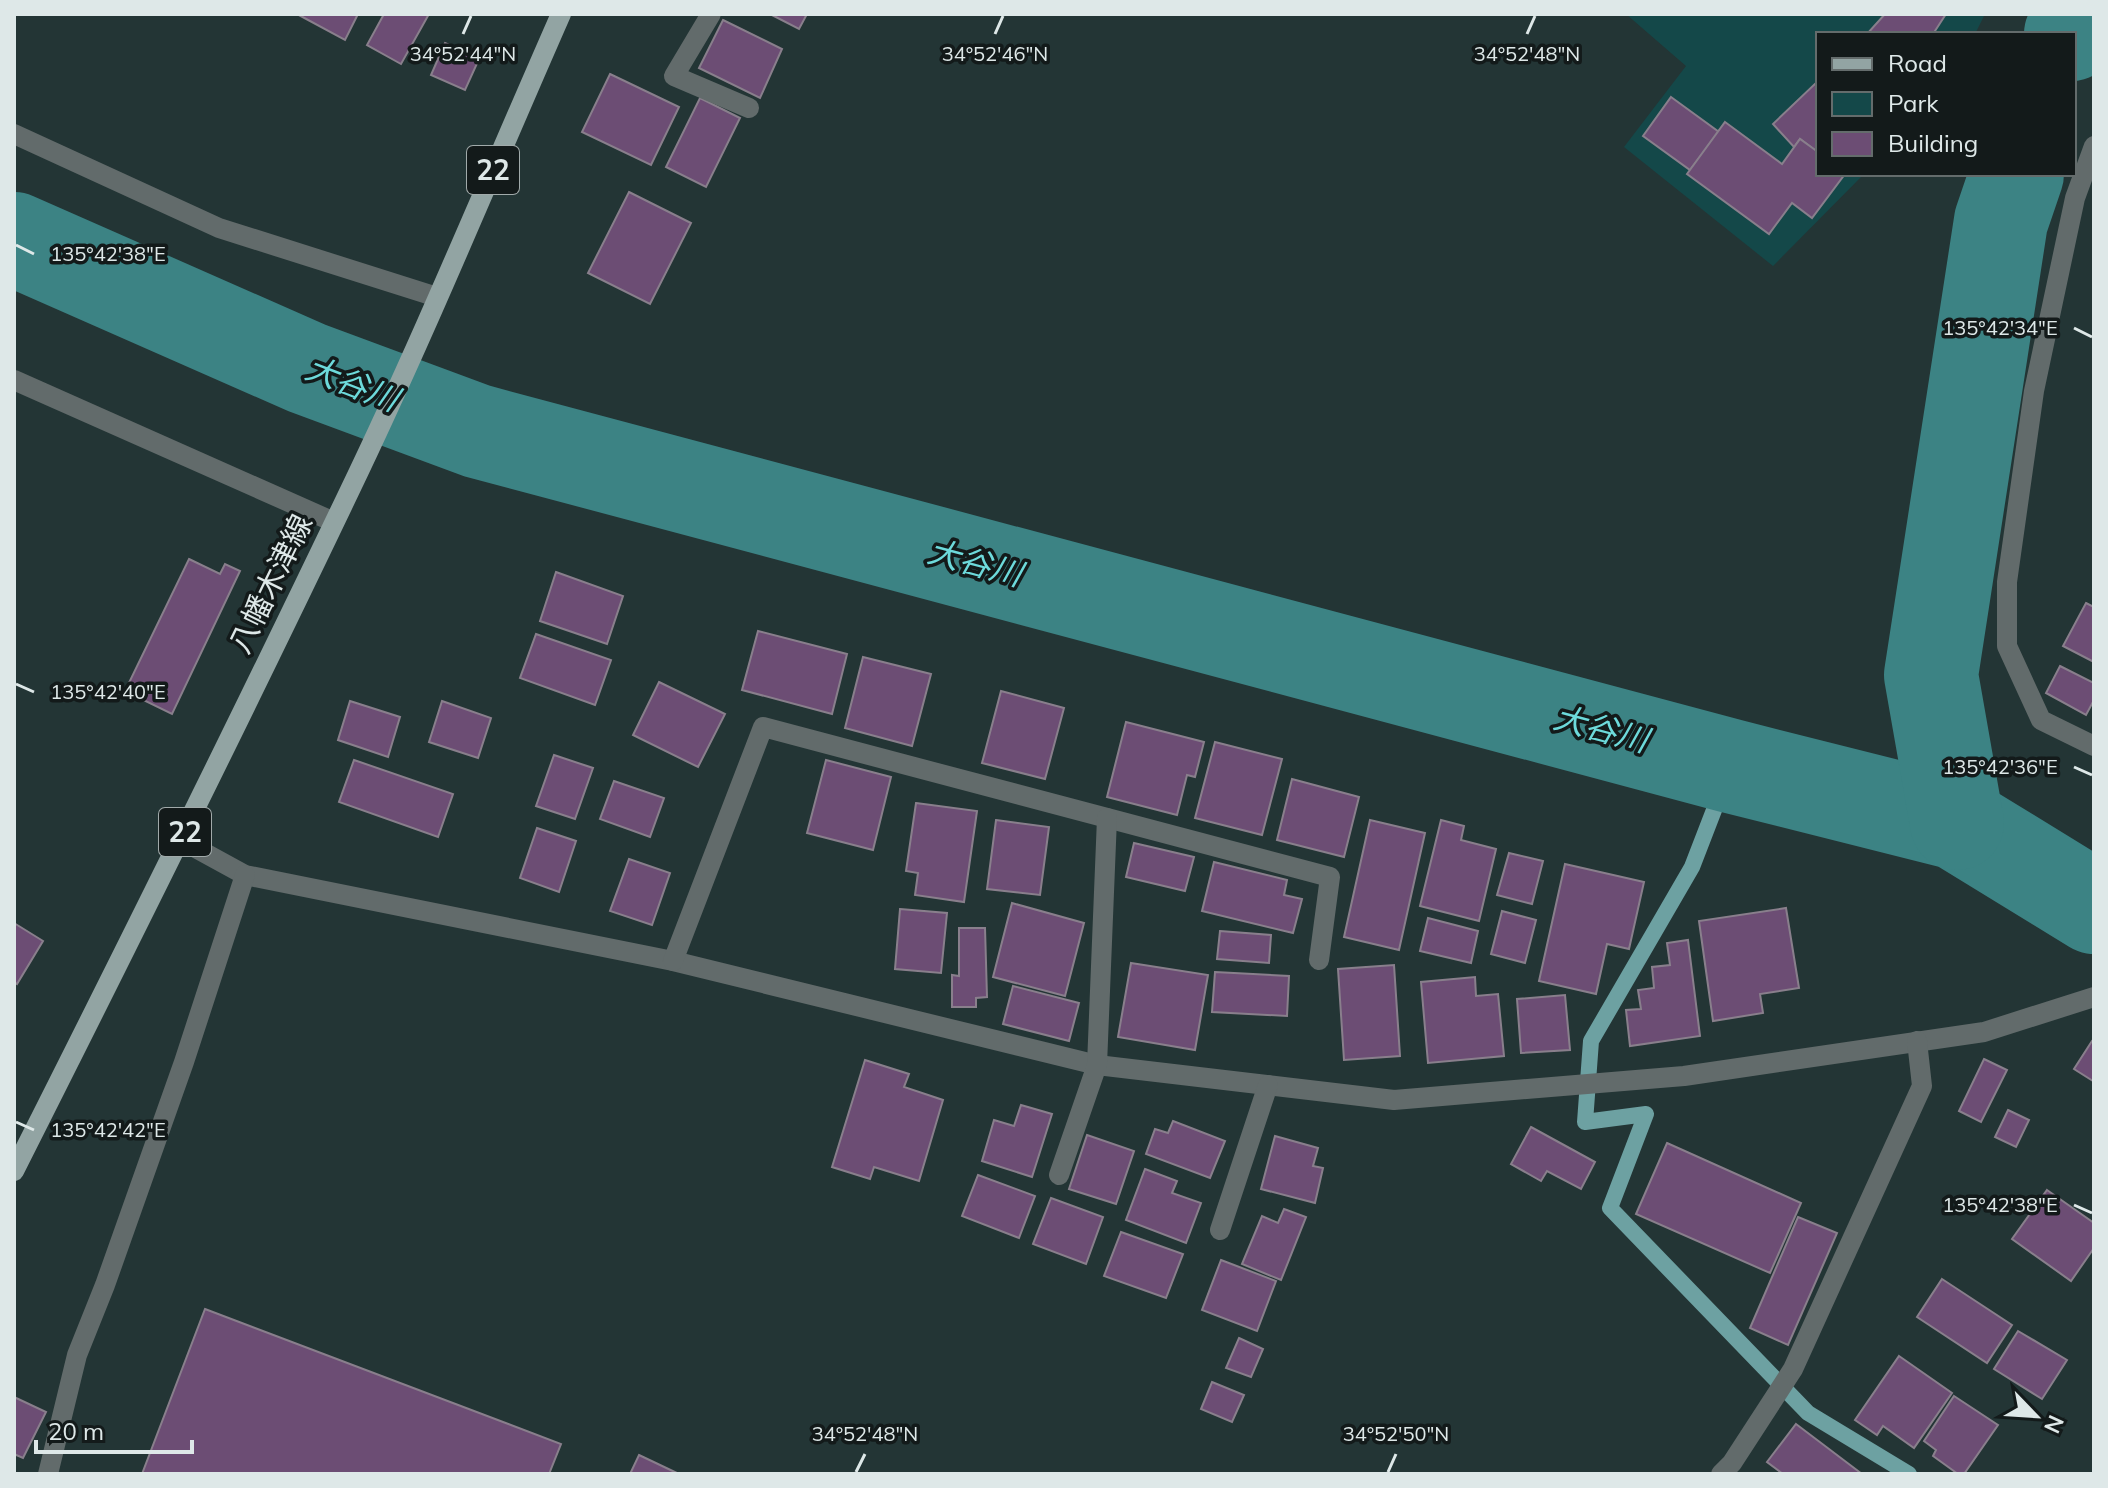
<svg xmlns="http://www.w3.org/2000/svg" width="2108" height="1488" font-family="Mulish,'Noto Sans JP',sans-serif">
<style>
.green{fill:#144849}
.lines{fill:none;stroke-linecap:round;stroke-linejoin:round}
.stream{stroke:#6da1a2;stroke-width:16}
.river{stroke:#3c8384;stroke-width:94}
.building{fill:#6c4d74;stroke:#897f8c;stroke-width:2}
.minor{stroke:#626b6b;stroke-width:20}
.major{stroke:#92a4a3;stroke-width:20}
.ticks{fill:none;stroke:#dee8e8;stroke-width:3}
.labels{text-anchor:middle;stroke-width:7;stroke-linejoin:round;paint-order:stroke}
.shield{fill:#131a1a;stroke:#a1aaaa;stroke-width:2}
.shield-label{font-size:28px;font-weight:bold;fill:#dee8e8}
.street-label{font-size:30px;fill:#dee8e8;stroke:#131a1a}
.water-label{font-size:32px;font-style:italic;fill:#6ddadb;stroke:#131a1a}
.ticks-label{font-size:20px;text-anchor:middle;fill:#dee8e8;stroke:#131a1a;stroke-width:7;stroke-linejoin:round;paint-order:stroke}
</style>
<rect width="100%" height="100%" fill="#233535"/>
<path class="green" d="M 1626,14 L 1985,14 L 1975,34 L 1818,34 L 1818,174 L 1864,174 L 1773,266 L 1624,147 L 1686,66 Z"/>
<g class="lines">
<path class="stream" d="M 1731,766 L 1692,867 L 1591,1041 L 1585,1122 L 1646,1114 L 1610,1208 L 1808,1413 L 1909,1474"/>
<g class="river">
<path d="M 2071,34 L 2082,14"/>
<path d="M 14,239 L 307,368 L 477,431 L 1731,766 L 1957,823 L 2094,907"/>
<path d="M 1957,823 L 1931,675 L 2001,221 L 2017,174"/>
</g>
</g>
<g class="building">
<path d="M 297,14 L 358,14 L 345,40 Z"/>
<path d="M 384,14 L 429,14 L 401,64 L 367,45 Z"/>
<path d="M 770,14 L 807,14 L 799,29 Z"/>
<path d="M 1885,14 L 1946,14 L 1933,34 L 1867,34 Z"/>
<path d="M 723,20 L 782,49 L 760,98 L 699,68 Z"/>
<path d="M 445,43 L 479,59 L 465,90 L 431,75 Z"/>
<path d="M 610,74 L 679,107 L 651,165 L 582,132 Z"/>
<path d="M 1818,81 L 1818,151 L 1817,152 L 1800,139 L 1794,147 L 1773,124 Z"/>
<path d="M 1671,97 L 1719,132 L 1690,170 L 1643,136 Z"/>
<path d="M 700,98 L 740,118 L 706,187 L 666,167 Z"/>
<path d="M 1725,122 L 1782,164 L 1800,139 L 1818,152 L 1818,174 L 1845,174 L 1812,218 L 1792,203 L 1769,234 L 1687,174 Z"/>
<path d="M 629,192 L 691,223 L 650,304 L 588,273 Z"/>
<path d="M 189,559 L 220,574 L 225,564 L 240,571 L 172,714 L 125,691 Z"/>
<path d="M 556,572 L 623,596 L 607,644 L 540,621 Z"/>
<path d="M 2086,603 L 2094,607 L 2094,662 L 2063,646 Z"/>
<path d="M 758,631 L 847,654 L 832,714 L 742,690 Z"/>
<path d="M 536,634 L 611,660 L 595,705 L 520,678 Z"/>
<path d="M 863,657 L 931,674 L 912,746 L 845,728 Z"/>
<path d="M 2060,666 L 2094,683 L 2094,700 L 2086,715 L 2046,693 Z"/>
<path d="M 659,682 L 725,714 L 698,767 L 633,735 Z"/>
<path d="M 1001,691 L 1064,708 L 1045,779 L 982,763 Z"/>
<path d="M 350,701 L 400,717 L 388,757 L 338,740 Z"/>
<path d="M 442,701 L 491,718 L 478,758 L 429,742 Z"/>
<path d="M 1126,722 L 1204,742 L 1195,777 L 1187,775 L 1177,815 L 1107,797 Z"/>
<path d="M 1215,742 L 1282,759 L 1262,835 L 1195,818 Z"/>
<path d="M 554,755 L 593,768 L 575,819 L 536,806 Z"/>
<path d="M 354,760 L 453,794 L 438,837 L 339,802 Z"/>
<path d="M 826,760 L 891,777 L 873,850 L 807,833 Z"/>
<path d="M 1292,779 L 1359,797 L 1344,857 L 1277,840 Z"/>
<path d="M 614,781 L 664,798 L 650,837 L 600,819 Z"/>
<path d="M 916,803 L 977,811 L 964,902 L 915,895 L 918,873 L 906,871 Z"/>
<path d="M 996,820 L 1049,827 L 1040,895 L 987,889 Z"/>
<path d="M 1370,820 L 1425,833 L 1399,950 L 1344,937 Z"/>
<path d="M 1441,820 L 1464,826 L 1461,840 L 1496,849 L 1479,921 L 1420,906 Z"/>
<path d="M 537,828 L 576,841 L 559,892 L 520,878 Z"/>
<path d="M 1134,843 L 1194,857 L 1185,891 L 1126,877 Z"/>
<path d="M 1509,853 L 1543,861 L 1532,904 L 1497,895 Z"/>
<path d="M 629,859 L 670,873 L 652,925 L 610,911 Z"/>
<path d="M 1214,862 L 1287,880 L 1284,895 L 1302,899 L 1293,933 L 1202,911 Z"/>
<path d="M 1565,864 L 1644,882 L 1629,949 L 1607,944 L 1596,994 L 1539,981 Z"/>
<path d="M 1012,903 L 1084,923 L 1065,996 L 993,977 Z"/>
<path d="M 1786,908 L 1799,988 L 1760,994 L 1763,1013 L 1713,1021 L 1699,921 Z"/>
<path d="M 900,909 L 947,913 L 941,973 L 895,969 Z"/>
<path d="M 1502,911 L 1536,920 L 1525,963 L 1491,954 Z"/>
<path d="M 1428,918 L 1478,931 L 1471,963 L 1420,951 Z"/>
<path d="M 14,923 L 43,941 L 17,984 L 14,982 Z"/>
<path d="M 959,928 L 985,928 L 987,997 L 976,998 L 976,1007 L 952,1007 L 952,975 L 959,976 Z"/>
<path d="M 1220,931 L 1271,935 L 1269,963 L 1217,959 Z"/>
<path d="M 1688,940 L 1700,1036 L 1630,1046 L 1626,1010 L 1641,1009 L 1638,990 L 1654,988 L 1652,967 L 1670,965 L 1667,943 Z"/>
<path d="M 1131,963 L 1208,975 L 1195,1050 L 1118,1037 Z"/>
<path d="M 1394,965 L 1400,1056 L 1344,1060 L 1338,969 Z"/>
<path d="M 1215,972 L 1289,976 L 1287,1016 L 1212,1012 Z"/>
<path d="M 1475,977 L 1476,996 L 1498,994 L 1504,1056 L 1428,1063 L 1421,982 Z"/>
<path d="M 1013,986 L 1079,1003 L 1069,1041 L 1003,1024 Z"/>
<path d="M 1565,995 L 1570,1050 L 1521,1053 L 1517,999 Z"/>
<path d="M 2092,1041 L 2094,1042 L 2093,1081 L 2074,1069 Z"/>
<path d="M 1984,1059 L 2007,1070 L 1981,1122 L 1959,1111 Z"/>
<path d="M 865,1060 L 909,1074 L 904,1087 L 943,1100 L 919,1181 L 874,1167 L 870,1179 L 832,1167 Z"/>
<path d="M 1021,1105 L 1052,1114 L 1032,1177 L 982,1161 L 994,1120 L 1014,1126 Z"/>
<path d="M 2008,1110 L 2029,1120 L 2016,1147 L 1995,1137 Z"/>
<path d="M 1173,1121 L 1225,1141 L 1210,1178 L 1146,1154 L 1155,1129 L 1168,1133 Z"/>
<path d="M 1531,1127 L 1595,1162 L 1581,1189 L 1547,1171 L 1541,1181 L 1511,1164 Z"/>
<path d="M 1087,1135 L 1134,1151 L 1116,1204 L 1069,1189 Z"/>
<path d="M 1275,1136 L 1318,1148 L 1313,1166 L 1323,1168 L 1315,1203 L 1261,1189 Z"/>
<path d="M 1667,1143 L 1801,1203 L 1770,1273 L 1636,1214 Z"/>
<path d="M 1145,1169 L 1177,1181 L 1172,1193 L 1201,1203 L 1186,1243 L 1126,1220 Z"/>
<path d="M 978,1175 L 1035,1196 L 1019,1238 L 962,1216 Z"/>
<path d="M 2047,1190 L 2094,1223 L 2094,1248 L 2071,1281 L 2012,1239 Z"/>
<path d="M 1051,1198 L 1103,1217 L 1086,1264 L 1033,1244 Z"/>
<path d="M 1284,1209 L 1306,1217 L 1281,1280 L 1242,1264 L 1262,1216 L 1278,1223 Z"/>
<path d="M 1798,1217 L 1837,1233 L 1788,1345 L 1750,1328 Z"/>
<path d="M 1121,1232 L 1183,1254 L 1166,1298 L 1104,1276 Z"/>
<path d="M 1221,1260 L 1276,1281 L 1257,1331 L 1202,1310 Z"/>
<path d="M 1942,1279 L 2012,1325 L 1987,1363 L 1917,1317 Z"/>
<path d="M 205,1309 L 561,1444 L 549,1474 L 142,1474 Z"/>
<path d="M 2018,1331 L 2067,1360 L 2042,1399 L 1994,1369 Z"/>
<path d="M 1239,1338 L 1263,1349 L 1251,1377 L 1226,1368 Z"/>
<path d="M 1899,1356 L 1952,1393 L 1914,1448 L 1883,1426 L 1877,1435 L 1855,1420 Z"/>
<path d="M 1212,1382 L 1244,1395 L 1232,1422 L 1201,1409 Z"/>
<path d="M 1954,1396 L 1998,1425 L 1964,1474 L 1958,1474 L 1933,1456 L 1936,1450 L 1924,1441 Z"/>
<path d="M 14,1397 L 46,1412 L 23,1458 L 14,1454 Z"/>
<path d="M 1796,1424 L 1862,1474 L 1783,1474 L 1767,1462 Z"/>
<path d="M 639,1455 L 679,1474 L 630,1474 Z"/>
</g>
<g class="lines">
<g class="minor">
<path d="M 711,14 L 674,76 L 749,108"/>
<path d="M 14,134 L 219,228 L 437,297"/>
<path d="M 2094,146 L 2075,198 L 2034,391 L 2007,582 L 2007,646 L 2041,720 L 2094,746"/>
<path d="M 14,380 L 334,522"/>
<path d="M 181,840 L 245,875 L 673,961 L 1097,1065 L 1394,1100 L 1684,1076 L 1984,1032 L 2094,997"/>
<path d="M 673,961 L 763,727 L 1330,877 L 1319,960"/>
<path d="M 1059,1175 L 1097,1065 L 1107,818"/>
<path d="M 1220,1230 L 1268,1085"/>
<path d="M 48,1474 L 77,1355 L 105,1285 L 184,1062 L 245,875"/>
<path d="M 1721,1474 L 1732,1463 L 1793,1369 L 1922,1086 L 1917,1041"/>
</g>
<path class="major" d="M 14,1171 C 128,945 241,718 350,490 C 425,334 491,173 561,14"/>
</g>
<path class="ticks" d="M 463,34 L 471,16M 995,34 L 1003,16M 1527,34 L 1535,16M 16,245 L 34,254M 2074,328 L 2092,337M 16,684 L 34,692M 2074,767 L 2092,775M 16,1122 L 34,1130M 2074,1205 L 2092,1213M 856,1472 L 865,1454M 1388,1472 L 1396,1454"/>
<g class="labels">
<g class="shield">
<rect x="467" y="146" width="52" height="48" rx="6"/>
<rect x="159" y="808" width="52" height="48" rx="6"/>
</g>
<g class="shield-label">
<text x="493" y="180">22</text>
<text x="185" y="842">22</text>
</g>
<g class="street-label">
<text transform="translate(271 584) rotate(-64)" y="10">八幡木津線</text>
</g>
<g class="water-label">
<text transform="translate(352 384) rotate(21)" y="11">大谷川</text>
<text transform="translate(975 563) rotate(15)" y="11">大谷川</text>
<text transform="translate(1601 729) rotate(15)" y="11">大谷川</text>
</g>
</g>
<g class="ticks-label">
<text x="463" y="61">34°52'44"N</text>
<text x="995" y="61">34°52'46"N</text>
<text x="1527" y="61">34°52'48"N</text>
<text x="108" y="261">135°42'38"E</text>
<text x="2000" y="335">135°42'34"E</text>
<text x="108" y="699">135°42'40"E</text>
<text x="2000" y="774">135°42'36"E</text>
<text x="108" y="1137">135°42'42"E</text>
<text x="2000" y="1212">135°42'38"E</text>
<text x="865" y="1441">34°52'48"N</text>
<text x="1396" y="1441">34°52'50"N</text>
</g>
<rect width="2108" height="1488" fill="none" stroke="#dee8e8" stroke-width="32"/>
<rect x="1816" y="32" width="260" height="144" fill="#131a1a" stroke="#646c6c" stroke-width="2"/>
<rect x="1832" y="58" width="40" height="12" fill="#92a4a3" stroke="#646c6c" stroke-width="2"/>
<text x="1888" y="72" font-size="24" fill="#dee8e8">Road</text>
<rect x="1832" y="92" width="40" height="24" fill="#144849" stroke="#646c6c" stroke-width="2"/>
<text x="1888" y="112" font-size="24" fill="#dee8e8">Park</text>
<rect x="1832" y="132" width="40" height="24" fill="#6c4d74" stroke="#646c6c" stroke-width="2"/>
<text x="1888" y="152" font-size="24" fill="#dee8e8">Building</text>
<g transform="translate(2036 1416) rotate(115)" stroke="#131a1a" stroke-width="6" paint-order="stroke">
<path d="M0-6L14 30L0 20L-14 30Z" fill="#dee8e8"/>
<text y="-12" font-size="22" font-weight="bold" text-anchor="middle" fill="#dee8e8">N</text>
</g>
<path d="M36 1440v12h156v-12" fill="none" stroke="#dee8e8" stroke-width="4"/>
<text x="48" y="1440" font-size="24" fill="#dee8e8" stroke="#131a1a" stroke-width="6" paint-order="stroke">20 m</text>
</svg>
